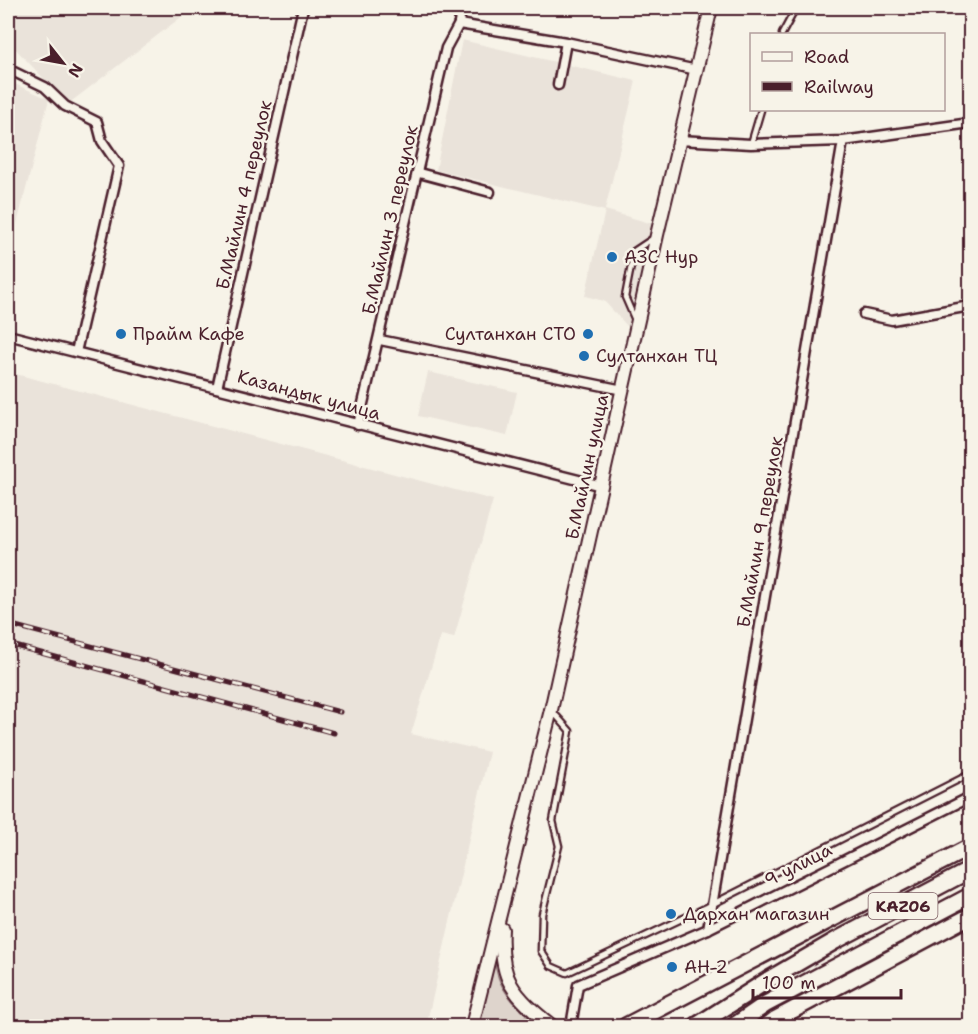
<svg xmlns="http://www.w3.org/2000/svg" width="978" height="1034" font-family="'Shantell Sans',sans-serif">
<style>
.built{fill:#eae3da}
.green{fill:#ded4cc;stroke:#947a7c;stroke-width:1.5}
.lines{fill:none;stroke-linecap:round;stroke-linejoin:round}
.lane-casing{stroke:#4a1f2b;stroke-width:9}
.street-casing{stroke:#4a1f2b;stroke-width:13}
.secondary-casing{stroke:#4a1f2b;stroke-width:16}
.highway-casing{stroke:#4a1f2b;stroke-width:20}
.lane{stroke:#f7f3e8;stroke-width:4.5}
.street{stroke:#f7f3e8;stroke-width:8}
.secondary{stroke:#f7f3e8;stroke-width:12}
.highway{stroke:#f7f3e8;stroke-width:15}
.rail-casing{stroke:#4a1f2b;stroke-width:5}
.rail{stroke:#f7f3e8;stroke-width:3;stroke-dasharray:9;stroke-linecap:butt}
.poi-dot{fill:#1f6fb2;stroke:#f7f3e8;stroke-width:2}
.labels{text-anchor:middle;stroke-width:5;stroke-linejoin:round;paint-order:stroke}
.shield{fill:#f7f3e8;stroke:#7e5f64;stroke-width:1.5}
.shield-label{font-size:16px;font-weight:bold;fill:#4a1f2b}
.street-label{font-size:18px;fill:#4a1f2b;stroke:#f7f3e8}
.poi-label{font-size:18px;fill:#4a1f2b;stroke:#f7f3e8;text-anchor:start}
</style>
<rect width="100%" height="100%" fill="#f7f3e8"/>
<filter id="ink" filterUnits="userSpaceOnUse"><feTurbulence type="fractalNoise" baseFrequency=".0167" numOctaves="2"/><feDisplacementMap in="SourceGraphic" scale="12" xChannelSelector="R" yChannelSelector="G"/><feConvolveMatrix kernelMatrix="1 2 1 2 8 2 1 2 1" color-interpolation-filters="sRGB"/></filter>
<g filter="url(#ink)">
<g class="built">
<path d="M 8,8 L 193,8 L 68,104 L 8,41 Z"/>
<path d="M 462,40 L 636,81 L 605,210 L 653,224 L 630,329 L 604,301 L 585,296 L 605,211 L 436,170 Z"/>
<path d="M 8,81 L 49,99 L 8,259 Z"/>
<path d="M 8,372 L 493,500 L 454,638 L 441,635 L 411,734 L 489,752 L 426,1026 L 8,1026 Z"/>
<path d="M 428,372 L 517,392 L 507,436 L 418,416 Z"/>
</g>
<path class="green" d="M 492,938 C 494,976 500,992 529,1017 L 496,1026 L 470,1026 Z"/>
<g class="lines">
<defs>
<g id="lane">
<path d="M 782,34 L 796,8"/>
<path d="M 751,144 L 761,110"/>
<path d="M 635,320 L 625,297 L 634,251 L 655,237"/>
<path d="M 553,712 L 570,731 L 553,821 L 559,846 L 542,914 L 541,951 L 551,966 L 567,973 L 707,907 L 970,774"/>
</g>
<g id="street">
<path d="M 459,24 L 566,42 L 697,70"/>
<path d="M 459,24 L 461,8"/>
<path d="M 8,69 L 45,87 L 65,106 L 97,122 L 102,141 L 119,166 L 76,352"/>
<path d="M 558,85 L 566,42"/>
<path d="M 679,140 L 751,144 L 843,141 L 970,123"/>
<path d="M 419,173 L 490,192"/>
<path d="M 864,314 L 892,320 L 970,306"/>
<path d="M 8,335 L 602,486"/>
<path d="M 380,340 L 623,390"/>
<path d="M 217,388 L 303,8"/>
<path d="M 358,425 L 446,48 L 459,24"/>
<path d="M 708,929 L 843,141"/>
<path d="M 571,1026 L 578,985 L 708,929 L 970,797"/>
</g>
<g id="secondary">
<path d="M 502,929 C 499,980 513,995 552,1026"/>
<path d="M 472,1026 L 551,710 L 657,235 L 711,8"/>
</g>
<g id="highway">
<path d="M 626,1026 L 970,847"/>
<path d="M 696,1026 L 768,980 L 835,941 L 970,870"/>
<path d="M 734,1026 L 766,1004 L 970,896"/>
<path d="M 767,1026 L 776,1019 L 970,916"/>
</g>
</defs>
<use href="#lane" class="lane-casing"/>
<use href="#street" class="street-casing"/>
<use href="#secondary" class="secondary-casing"/>
<use href="#highway" class="highway-casing"/>
<use href="#lane" class="lane"/>
<use href="#street" class="street"/>
<use href="#secondary" class="secondary"/>
<use href="#highway" class="highway"/>
<defs>
<g id="rail">
<path d="M 8,624 L 340,712"/>
<path d="M 8,644 L 334,733"/>
</g>
</defs>
<use href="#rail" class="rail-casing"/>
<use href="#rail" class="rail"/>
</g>
</g>
<g class="poi-dot">
<circle cx="612" cy="257" r="6"/>
<circle cx="121" cy="334" r="6"/>
<circle cx="588" cy="334" r="6"/>
<circle cx="584" cy="356" r="6"/>
<circle cx="671" cy="914" r="6"/>
<circle cx="672" cy="967" r="6"/>
</g>
<g class="labels">
<rect class="shield" x="868.5" y="893" width="69" height="26" rx="4.5"/>
<g class="shield-label">
<text x="903" y="912">KАZ06</text>
</g>
<g class="street-label">
<text transform="translate(244 195) rotate(-77)" y="6">Б.Майлин 4 переулок</text>
<text transform="translate(390 220) rotate(-77)" y="6">Б.Майлин 3 переулок</text>
<text transform="translate(309 395) rotate(15)" y="6">Казандык улица</text>
<text transform="translate(587 467) rotate(-78)" y="6">Б.Майлин улица</text>
<text transform="translate(760 532) rotate(-80)" y="6">Б.Майлин 9 переулок</text>
<text transform="translate(798 865) rotate(-27)" y="6">9 улица</text>
</g>
<g class="poi-label">
<text x="624" y="263">АЗС Нур</text>
<text x="133" y="340">Прайм Кафе</text>
<text x="576" y="340" text-anchor="end">Султанхан СТО</text>
<text x="596" y="362">Султанхан ТЦ</text>
<text x="683" y="920">Дархан магазин</text>
<text x="684" y="973">АН-2</text>
</g>
</g>
<rect width="978" height="1034" fill="none" stroke="#f7f3e8" stroke-width="30"/>
<rect x="15" y="15" width="948" height="1004" fill="none" stroke="#4a1f2b" stroke-width="2" filter="url(#ink)"/>
<rect x="750" y="33" width="195" height="78" fill="#f7f3e8" stroke="#b29e9c" stroke-width="1.5"/>
<rect x="762" y="52" width="30" height="9" fill="#f7f3e8" stroke="#b29e9c" stroke-width="1.5"/>
<text x="804" y="63" font-size="18" fill="#4a1f2b">Road</text>
<rect x="762" y="82" width="30" height="9" fill="#4a1f2b" stroke="#b29e9c" stroke-width="1.5"/>
<text x="804" y="93" font-size="18" fill="#4a1f2b">Railway</text>
<g transform="translate(63 63) rotate(121)" stroke="#f7f3e8" stroke-width="4.5" paint-order="stroke">
<path d="M0-4.5L10 22L0 15L-10 22Z" fill="#4a1f2b"/>
<text y="-9" font-size="16" font-weight="bold" text-anchor="middle" fill="#4a1f2b">N</text>
</g>
<path d="M753 989v9h148v-9" fill="none" stroke="#4a1f2b" stroke-width="3"/>
<text x="762" y="989" font-size="18" fill="#4a1f2b" stroke="#f7f3e8" stroke-width="4.5" paint-order="stroke">100 m</text>
</svg>
